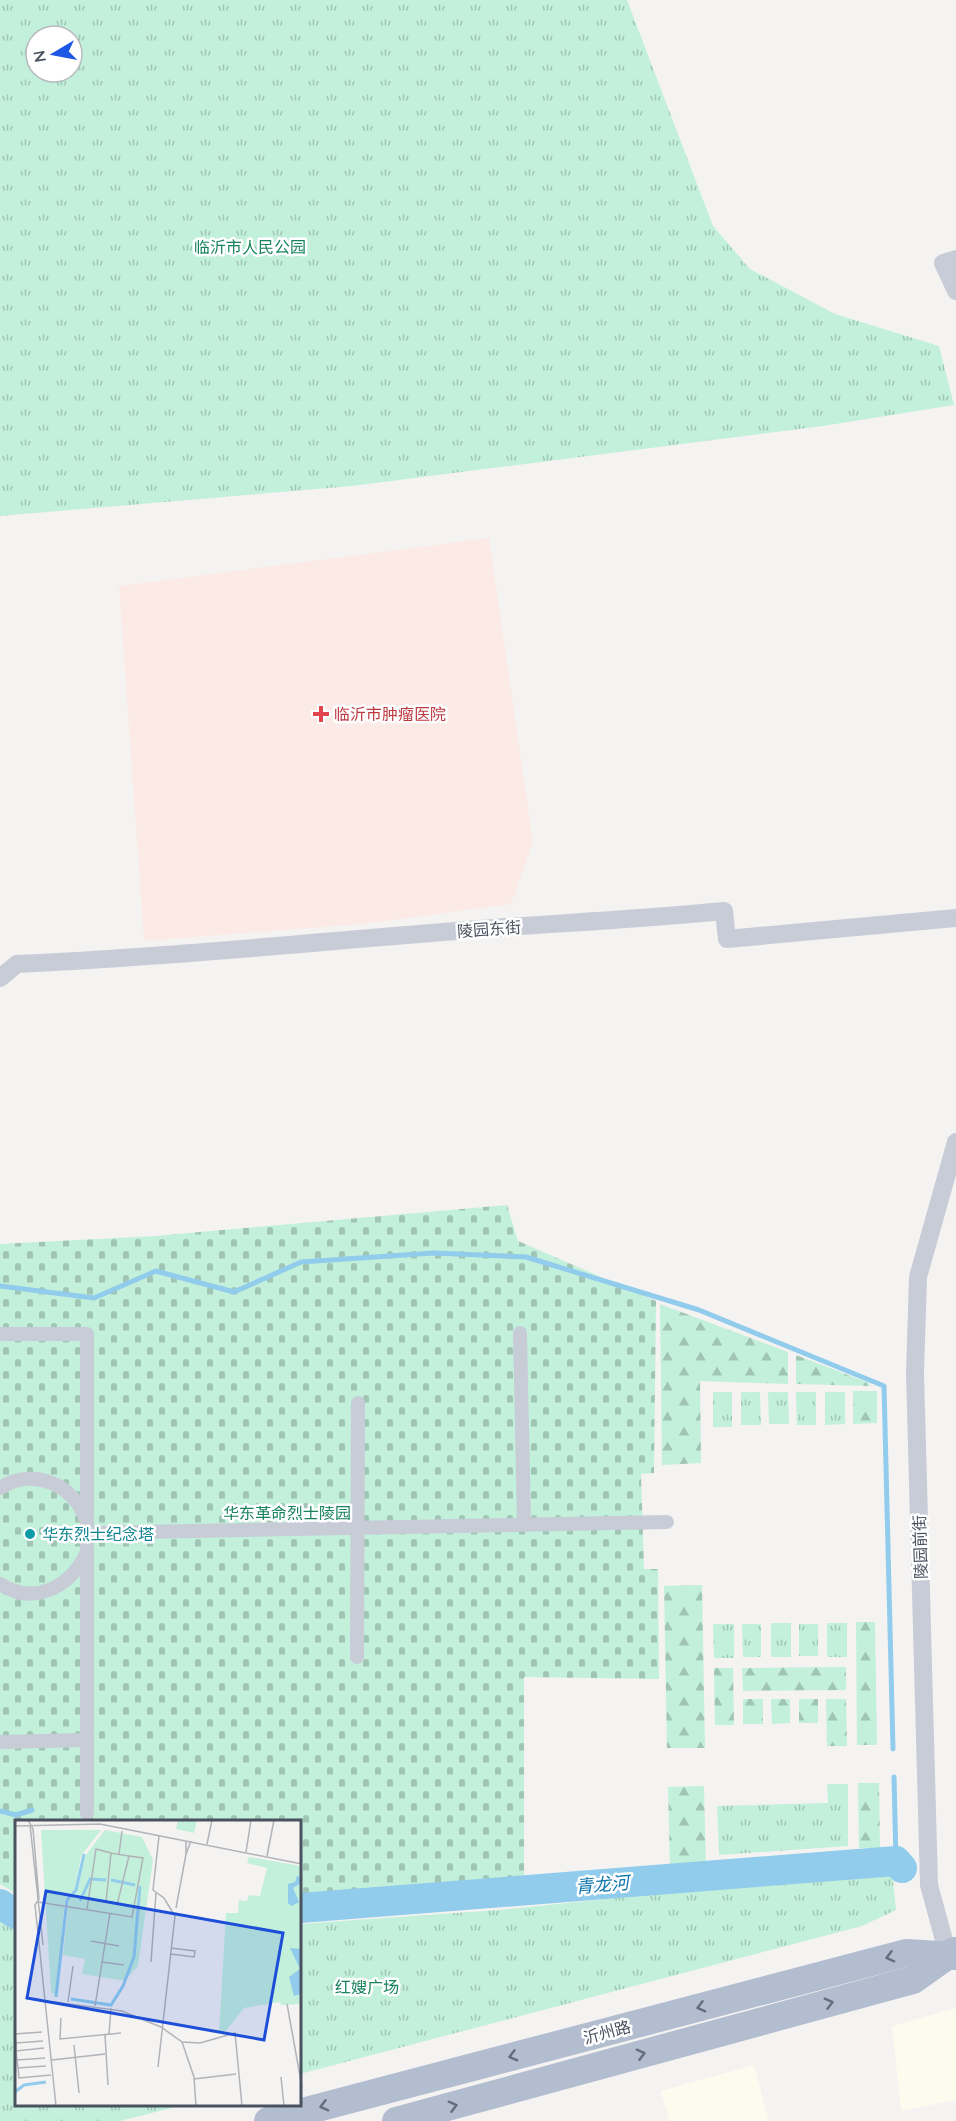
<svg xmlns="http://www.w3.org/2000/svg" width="956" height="2121" font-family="Quicksand,'Noto Sans SC',sans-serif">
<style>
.commercial{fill:#fdfaee}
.medical{fill:#fbeae5}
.grass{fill:url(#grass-tufts);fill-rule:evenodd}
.forest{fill:url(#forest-firs)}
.cemetery{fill:url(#cemetery-stones)}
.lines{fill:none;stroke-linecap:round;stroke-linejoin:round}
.stream{stroke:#91ccec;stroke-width:5}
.river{stroke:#91ccec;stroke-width:30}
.pedestrian{stroke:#c7ccd6;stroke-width:14}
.minor{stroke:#c7ccd6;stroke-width:18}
.primary{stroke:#b3bdd0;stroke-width:28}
.oneway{stroke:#646d7c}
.health-dot{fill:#e0444e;stroke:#fff;stroke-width:2}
.culture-dot{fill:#0f9aa8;stroke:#fff;stroke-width:2}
.labels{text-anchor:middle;stroke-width:5;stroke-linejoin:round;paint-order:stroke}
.park-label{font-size:16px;fill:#19835d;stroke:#fff}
.health-label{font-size:16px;fill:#be3a42;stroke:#fff;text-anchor:start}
.street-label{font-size:16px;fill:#4a5260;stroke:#fff}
.culture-label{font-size:16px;fill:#0d838f;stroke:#fff;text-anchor:start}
.water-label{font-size:18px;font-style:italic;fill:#0e76ae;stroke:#fff}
.inset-river{fill:none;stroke:#91ccec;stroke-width:3}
.inset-road{fill:none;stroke:#b0b3b8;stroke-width:1.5}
.view{fill:#1d4ed8;fill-opacity:0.15;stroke:#1d4ed8;stroke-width:3}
.inset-edge{fill:none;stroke:#4a5260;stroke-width:3}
</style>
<defs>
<pattern id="grass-tufts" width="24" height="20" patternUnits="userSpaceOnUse" patternTransform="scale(1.5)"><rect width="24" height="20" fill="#c3f0db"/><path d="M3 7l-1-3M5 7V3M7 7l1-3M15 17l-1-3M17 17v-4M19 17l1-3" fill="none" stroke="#a0c5b5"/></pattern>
<pattern id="forest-firs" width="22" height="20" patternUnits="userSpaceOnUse" patternTransform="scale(1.5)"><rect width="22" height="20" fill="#c3f0db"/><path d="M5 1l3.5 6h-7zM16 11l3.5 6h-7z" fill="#a0c5b5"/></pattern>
<pattern id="cemetery-stones" width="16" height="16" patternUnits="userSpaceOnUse" patternTransform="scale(1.5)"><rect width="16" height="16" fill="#c3f0db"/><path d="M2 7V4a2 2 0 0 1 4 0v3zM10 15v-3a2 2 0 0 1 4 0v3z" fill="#a0c5b5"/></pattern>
</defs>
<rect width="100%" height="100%" fill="#f4f3f2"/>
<g class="commercial">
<path d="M 956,2008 L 956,2100 L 901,2111 L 892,2026 Z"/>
<path d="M 754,2065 L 769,2121 L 669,2121 L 661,2091 Z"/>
</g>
<path class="medical" d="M 489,538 L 533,842 L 511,904 L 362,924 L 144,941 L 119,586 Z"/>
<g class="grass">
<path d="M 0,0 L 627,0 L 713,226 L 750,269 L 835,314 L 939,346 L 954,405 L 823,426 L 352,486 L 0,516 ZM 36,36 L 72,36 L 72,72 L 36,72 Z"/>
<rect x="713" y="1392" width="19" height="35"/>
<path d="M 741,1392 L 760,1392 L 761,1425 L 741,1425 Z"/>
<path d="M 768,1392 L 788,1392 L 789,1424 L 769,1424 Z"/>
<path d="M 796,1392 L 816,1392 L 816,1425 L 797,1425 Z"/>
<path d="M 825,1392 L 845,1392 L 845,1424 L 825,1425 Z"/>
<rect x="771" y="1623" width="20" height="34"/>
<rect x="827" y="1623" width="20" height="34"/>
<path d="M 713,1624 L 734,1624 L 734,1658 L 714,1658 Z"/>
<path d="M 742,1624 L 761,1624 L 761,1657 L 743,1657 Z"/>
<rect x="799" y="1624" width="19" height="32"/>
<path d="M 827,1784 L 848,1784 L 848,1846 L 719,1855 L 717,1806 L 828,1803 Z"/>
<path d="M 892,1870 L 896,1910 L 862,1926 L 300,2074 L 300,1924 L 498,1910 Z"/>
<path d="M 0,1919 L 16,1930 L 16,2104 L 183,2105 L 120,2121 L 0,2121 Z"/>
</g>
<g class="forest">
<path d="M 660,1304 L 788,1352 L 788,1384 L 700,1381 L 701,1463 L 662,1465 Z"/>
<path d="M 796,1355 L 869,1383 L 870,1386 L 796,1384 Z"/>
<path d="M 853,1391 L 877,1391 L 877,1423 L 853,1424 Z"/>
<path d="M 702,1585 L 705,1748 L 667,1748 L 664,1586 Z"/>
<path d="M 856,1622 L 875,1622 L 877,1745 L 857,1745 Z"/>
<path d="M 846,1667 L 846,1690 L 743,1691 L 742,1668 Z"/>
<path d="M 714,1668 L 733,1668 L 734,1725 L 715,1725 Z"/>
<rect x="743" y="1699" width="20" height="25"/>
<path d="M 771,1699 L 790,1699 L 790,1723 L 772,1724 Z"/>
<rect x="799" y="1699" width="19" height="24"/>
<path d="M 826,1699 L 846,1699 L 847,1746 L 827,1746 Z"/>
<path d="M 858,1783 L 879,1783 L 880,1848 L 859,1848 Z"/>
<path d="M 704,1786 L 706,1869 L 670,1870 L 668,1787 Z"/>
</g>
<path class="cemetery" d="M 507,1205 L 518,1241 L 656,1301 L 654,1473 L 641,1474 L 644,1569 L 658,1569 L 659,1679 L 524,1677 L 524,1876 L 300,1894 L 300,1821 L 16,1821 L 16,1894 L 0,1884 L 0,1244 L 155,1236 Z"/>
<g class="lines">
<g class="stream">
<path d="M 0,1286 L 94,1298 L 156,1271 L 234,1292 L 301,1262 L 434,1253 L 526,1257 L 699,1310 L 884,1386 L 893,1749"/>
<path d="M 894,1777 L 896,1861"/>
<path d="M 0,1811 L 16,1815 L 32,1810"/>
</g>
<g class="river">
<path d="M 0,1904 L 16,1914"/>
<path d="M 300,1908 L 896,1861 L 902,1868"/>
</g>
<g class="pedestrian">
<path d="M 520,1333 L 524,1523"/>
<path d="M 0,1334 L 87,1334 L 87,1813"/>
<path d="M 0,1488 C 33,1467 74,1484 86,1520"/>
<path d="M 89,1533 L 667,1522"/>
<path d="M 0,1584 C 34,1606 70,1587 86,1554"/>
<path d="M 357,1657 L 358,1403"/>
<path d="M 0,1742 L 87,1740"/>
</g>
<g class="minor">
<path d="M 956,259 L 943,263 L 956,291"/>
<path d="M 0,978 L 17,964 C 172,957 325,941 480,929 C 561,923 643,919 724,911 L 727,939 L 956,918"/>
<path d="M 948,1955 L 929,1885 L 915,1373 L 918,1277 L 956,1142"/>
</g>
<g class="primary">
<path d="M 268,2121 L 906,1953 L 956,1956"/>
<path d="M 396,2121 L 913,1980 L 954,1951"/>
</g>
</g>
<defs><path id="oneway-chevron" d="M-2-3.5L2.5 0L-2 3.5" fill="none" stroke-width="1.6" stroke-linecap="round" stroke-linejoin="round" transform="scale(1.5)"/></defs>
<g class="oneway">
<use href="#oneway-chevron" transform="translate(890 1957) rotate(165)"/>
<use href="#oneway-chevron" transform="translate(829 2003) rotate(-15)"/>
<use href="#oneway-chevron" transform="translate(701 2007) rotate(165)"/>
<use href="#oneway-chevron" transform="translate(641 2054) rotate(-15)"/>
<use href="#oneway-chevron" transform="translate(513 2056) rotate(165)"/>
<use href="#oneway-chevron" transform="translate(324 2106) rotate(165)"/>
<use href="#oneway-chevron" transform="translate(453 2106) rotate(-15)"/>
</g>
<path class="health-dot" d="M318 705h6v6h6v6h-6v6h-6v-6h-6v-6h6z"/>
<circle class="culture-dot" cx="30" cy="1534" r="6"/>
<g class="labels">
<g class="park-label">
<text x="250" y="253">临沂市人民公园</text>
<text x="287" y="1519">华东革命烈士陵园</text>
<text x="367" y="1993">红嫂广场</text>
</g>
<g class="health-label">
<text x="334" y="720">临沂市肿瘤医院</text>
</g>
<g class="street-label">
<text transform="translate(489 929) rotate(-4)" y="6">陵园东街</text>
<text transform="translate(920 1547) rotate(-92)" y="6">陵园前街</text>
<text transform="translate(607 2032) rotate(-15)" y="6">沂州路</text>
</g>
<g class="culture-label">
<text x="42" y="1540">华东烈士纪念塔</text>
</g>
<g class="water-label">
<text transform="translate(602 1885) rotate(-5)" y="6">青龙河</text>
</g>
</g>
<g transform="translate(15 1820)">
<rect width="286" height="286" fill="#f4f3f2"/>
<path d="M 26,10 L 86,10 L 66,36 L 60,69 L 50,79 L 41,176 L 36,172 ZM 234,37 L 286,46 L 286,184 L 266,185 L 265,182 L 229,188 L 211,211 L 204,212 L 211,93 L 223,93 L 224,80 L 232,81 L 234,75 L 245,76 L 252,48 L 232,43 Z" fill="#c3f0db"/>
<path d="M 90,10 L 127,17 L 138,40 L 123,146 L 110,161 L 67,154 L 70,139 L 48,135 L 54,80 L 62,71 L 70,36 Z" fill="#c3f0db"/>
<path d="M 163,0 L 182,0 L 179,13 L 161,9 Z" fill="#c3f0db"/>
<path d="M 282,56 L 286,57 L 286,63 L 278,68 L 284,82 L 277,86 L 273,83 L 273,64 L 280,62 ZM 275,128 L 286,129 L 286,174 L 279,176 L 274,157 L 285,149 Z" fill="#91ccec"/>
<path class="inset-river" d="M 96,60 L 120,65M 65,81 L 75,59 L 91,60M 41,177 L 52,80 L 61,70 L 69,34M 56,179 L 96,185 L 108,166 L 119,137 L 125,66M 0,272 L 9,265 L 31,262"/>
<path class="inset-road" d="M 13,0 L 18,9 L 24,79 L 20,85 L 41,286M 15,5 L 28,125M 0,6 L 85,4 L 287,44M 171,21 L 171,34 L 176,21M 192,24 L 197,0M 231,32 L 236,0M 104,34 L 107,11M 252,36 L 259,0M 23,82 L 117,97 L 128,38 L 114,36M 91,82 L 96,33 L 114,36 L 102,85M 161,88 L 171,34M 72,89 L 81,29 L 96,33M 76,121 L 104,126M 156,134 L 179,137 L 180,131 L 156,128M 87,142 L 109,145M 136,142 L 141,73M 31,181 L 107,191 L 146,207 L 167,222 L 179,257 L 181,286M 53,182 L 58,146M 272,184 L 287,267M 80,186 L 95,93M 46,198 L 45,219 L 106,213M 0,214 L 27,212M 94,214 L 96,188M 90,215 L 93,265M 0,217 L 1,223 L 28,221M 167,222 L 185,223 L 220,213 L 227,286M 1,223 L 1,231 L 29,228M 59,225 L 64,273M 1,231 L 2,240 L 30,238M 2,240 L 3,248 L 31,246M 37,240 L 90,234M 143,247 L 160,96 L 149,78 L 138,70 L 144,16M 3,248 L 4,258 L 36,255M 266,257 L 269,286M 179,259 L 221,254"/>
<path class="view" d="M 31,71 L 268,113 L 249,220 L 12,178 Z"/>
<rect width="286" height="286" class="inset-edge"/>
</g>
<g transform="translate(54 54) rotate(260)"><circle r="28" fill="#ffffff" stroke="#b7babf" stroke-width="1.5"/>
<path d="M0-4.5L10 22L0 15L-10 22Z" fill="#1d58e4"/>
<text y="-9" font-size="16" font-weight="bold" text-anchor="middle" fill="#4a5260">N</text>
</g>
</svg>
